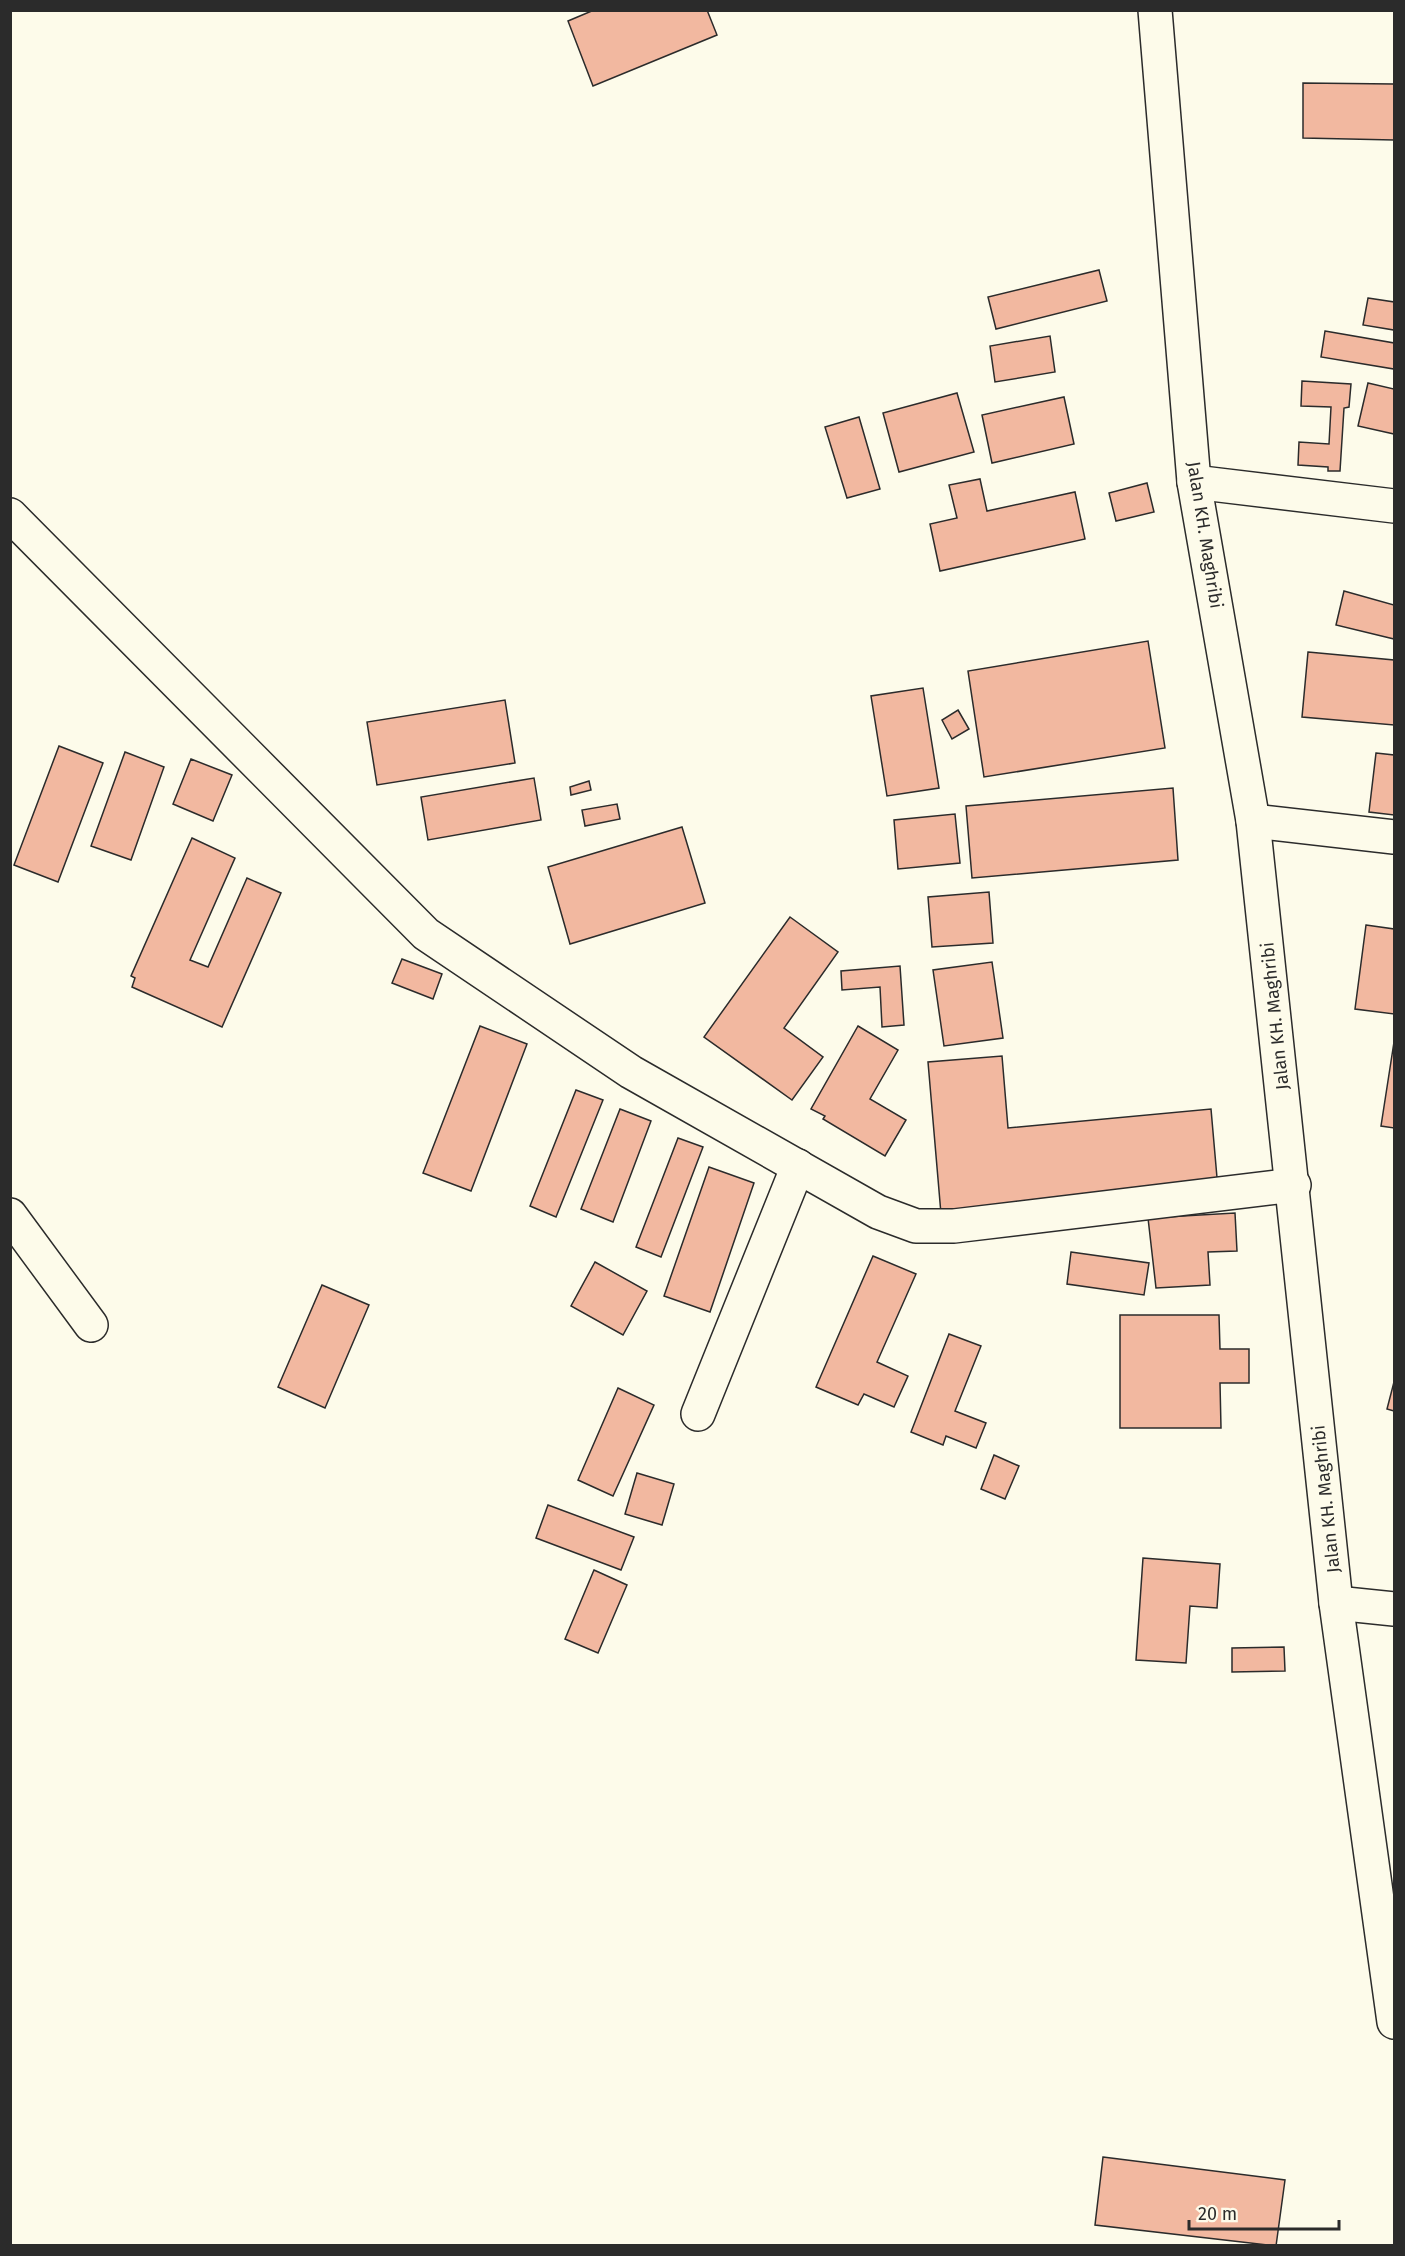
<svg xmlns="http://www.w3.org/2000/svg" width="1405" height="2256" font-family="'Fira Sans',sans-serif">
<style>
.building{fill:#f2b8a0;stroke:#2b2b2b;stroke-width:1.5}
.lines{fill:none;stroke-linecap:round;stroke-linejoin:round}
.minor-casing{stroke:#2b2b2b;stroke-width:36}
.highway-casing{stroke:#2b2b2b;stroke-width:36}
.minor{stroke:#fdfbea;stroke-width:33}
.highway{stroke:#fdfbea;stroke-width:33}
.labels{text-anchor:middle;stroke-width:4.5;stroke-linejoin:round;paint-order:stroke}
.street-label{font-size:18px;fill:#2b2b2b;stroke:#fdfbea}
</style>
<rect width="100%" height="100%" fill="#fdfbea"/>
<g class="building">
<path d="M 594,10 L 707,10 L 717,35 L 593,86 L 568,21 Z"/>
<path d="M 1303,83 L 1394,84 L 1394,140 L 1303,138 Z"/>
<path d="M 1099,270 L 1107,301 L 996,329 L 988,297 Z"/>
<path d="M 1368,298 L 1394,302 L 1394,330 L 1363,325 Z"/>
<path d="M 1325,331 L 1394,343 L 1394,369 L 1321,357 Z"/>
<path d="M 1050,336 L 1055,372 L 995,382 L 990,346 Z"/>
<path d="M 1302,381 L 1351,384 L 1349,407 L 1344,408 L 1340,471 L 1328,471 L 1328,467 L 1298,465 L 1299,442 L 1329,444 L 1331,407 L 1301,406 Z"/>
<path d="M 1368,383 L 1394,389 L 1394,434 L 1358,426 Z"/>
<path d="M 957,393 L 974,452 L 899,472 L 883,413 Z"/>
<path d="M 1064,397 L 1074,444 L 992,463 L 982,415 Z"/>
<path d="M 859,417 L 880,489 L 847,498 L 825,427 Z"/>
<path d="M 980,479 L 987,511 L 1075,492 L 1085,539 L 940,571 L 930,524 L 957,518 L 949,485 Z"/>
<path d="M 1147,483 L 1154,512 L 1116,521 L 1109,493 Z"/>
<path d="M 1344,591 L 1394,605 L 1394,639 L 1336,625 Z"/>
<path d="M 1148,641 L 1165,748 L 984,777 L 968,671 Z"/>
<path d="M 1308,652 L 1394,660 L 1394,725 L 1302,717 Z"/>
<path d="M 923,688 L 939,788 L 887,796 L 871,696 Z"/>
<path d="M 505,700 L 515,763 L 377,785 L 367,722 Z"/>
<path d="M 958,710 L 969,729 L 952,739 L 942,720 Z"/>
<path d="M 59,746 L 103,763 L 58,882 L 14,865 Z"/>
<path d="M 125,752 L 164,767 L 131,860 L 91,846 Z"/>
<path d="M 1376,753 L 1394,755 L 1394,815 L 1369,812 Z"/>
<path d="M 191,759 L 232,775 L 213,821 L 173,804 Z"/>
<path d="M 534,778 L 541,820 L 428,840 L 421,797 Z"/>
<path d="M 589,781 L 591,790 L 571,795 L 570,787 Z"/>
<path d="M 1173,788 L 1178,860 L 972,878 L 966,806 Z"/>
<path d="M 617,804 L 620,819 L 585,826 L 582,810 Z"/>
<path d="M 955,814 L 960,863 L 898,869 L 894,820 Z"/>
<path d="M 682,827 L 705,903 L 570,944 L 548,867 Z"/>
<path d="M 192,838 L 235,858 L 190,960 L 208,967 L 247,878 L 281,893 L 222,1027 L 132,987 L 135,978 L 131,976 Z"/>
<path d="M 989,892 L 993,943 L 932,947 L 928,897 Z"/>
<path d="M 790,917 L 838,952 L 784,1028 L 823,1057 L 792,1100 L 704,1037 Z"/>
<path d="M 1366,925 L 1394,929 L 1394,1014 L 1355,1009 Z"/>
<path d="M 402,959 L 442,974 L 433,999 L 392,983 Z"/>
<path d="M 992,962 L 1003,1038 L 944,1046 L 933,970 Z"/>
<path d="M 900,966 L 904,1025 L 882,1027 L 880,987 L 842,990 L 841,971 Z"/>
<path d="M 480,1026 L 527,1044 L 471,1191 L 423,1173 Z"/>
<path d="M 858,1026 L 898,1050 L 870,1099 L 906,1120 L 885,1156 L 823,1119 L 825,1116 L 811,1109 Z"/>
<path d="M 1394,1042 L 1394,1128 L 1381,1126 Z"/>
<path d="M 1002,1056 L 1008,1128 L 1211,1109 L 1218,1189 L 941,1214 L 928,1062 Z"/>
<path d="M 576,1090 L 603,1100 L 556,1217 L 530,1206 Z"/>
<path d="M 620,1109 L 651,1121 L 613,1222 L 581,1209 Z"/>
<path d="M 678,1138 L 703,1147 L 661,1257 L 636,1247 Z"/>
<path d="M 709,1167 L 754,1183 L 710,1312 L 664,1296 Z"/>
<path d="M 1235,1213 L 1237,1251 L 1208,1252 L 1210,1285 L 1156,1288 L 1148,1218 Z"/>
<path d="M 1071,1252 L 1149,1263 L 1144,1295 L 1067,1284 Z"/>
<path d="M 873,1256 L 916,1274 L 877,1362 L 908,1376 L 894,1407 L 864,1394 L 858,1405 L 816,1387 Z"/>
<path d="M 595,1262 L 647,1291 L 623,1335 L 571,1306 Z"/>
<path d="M 322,1285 L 369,1305 L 325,1408 L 278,1387 Z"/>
<path d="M 1120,1315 L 1219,1315 L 1220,1349 L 1249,1349 L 1249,1383 L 1220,1383 L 1221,1428 L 1120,1428 Z"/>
<path d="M 949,1334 L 981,1346 L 955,1411 L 986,1423 L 976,1448 L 946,1436 L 943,1445 L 911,1432 Z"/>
<path d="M 1394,1382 L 1394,1411 L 1387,1409 Z"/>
<path d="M 618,1388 L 654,1405 L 613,1496 L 578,1480 Z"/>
<path d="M 994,1455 L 1019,1466 L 1005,1499 L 981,1489 Z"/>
<path d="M 637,1473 L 674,1484 L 662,1525 L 625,1514 Z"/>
<path d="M 548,1505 L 634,1537 L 621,1570 L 536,1538 Z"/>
<path d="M 1143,1558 L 1220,1564 L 1217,1608 L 1190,1606 L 1186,1663 L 1136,1660 Z"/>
<path d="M 594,1570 L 627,1585 L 598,1653 L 565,1639 Z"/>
<path d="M 1284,1647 L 1285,1671 L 1232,1672 L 1232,1648 Z"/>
<path d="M 1103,2157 L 1285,2180 L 1276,2246 L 1095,2225 Z"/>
</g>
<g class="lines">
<defs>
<g id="minor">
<path d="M 1194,482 L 1394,506"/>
<path d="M 10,515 L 426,934 L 631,1072 L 878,1212 L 916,1226 L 954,1226 L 1294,1185"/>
<path d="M 1253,821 L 1394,837"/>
<path d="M 10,1215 L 91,1325"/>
<path d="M 698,1414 L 798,1166"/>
<path d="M 1336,1603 L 1394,1609"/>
</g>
<path id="highway" d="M 1155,10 L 1194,482 L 1253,821 L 1336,1603 L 1394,2022"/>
</defs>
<use href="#minor" class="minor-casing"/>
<use href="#highway" class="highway-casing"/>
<use href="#minor" class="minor"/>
<use href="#highway" class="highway"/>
</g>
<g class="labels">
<g class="street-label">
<text transform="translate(1205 535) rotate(81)" y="6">Jalan KH. Maghribi</text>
<text transform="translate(1275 1016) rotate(-96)" y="6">Jalan KH. Maghribi</text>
<text transform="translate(1326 1499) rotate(-96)" y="6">Jalan KH. Maghribi</text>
</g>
</g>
<rect width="1405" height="2256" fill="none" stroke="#2b2b2b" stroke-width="24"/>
<path d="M1189 2220v9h150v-9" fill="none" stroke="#2b2b2b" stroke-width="3"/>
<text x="1198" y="2220" font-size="18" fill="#2b2b2b" stroke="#fdfbea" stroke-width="4.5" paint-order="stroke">20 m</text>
</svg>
